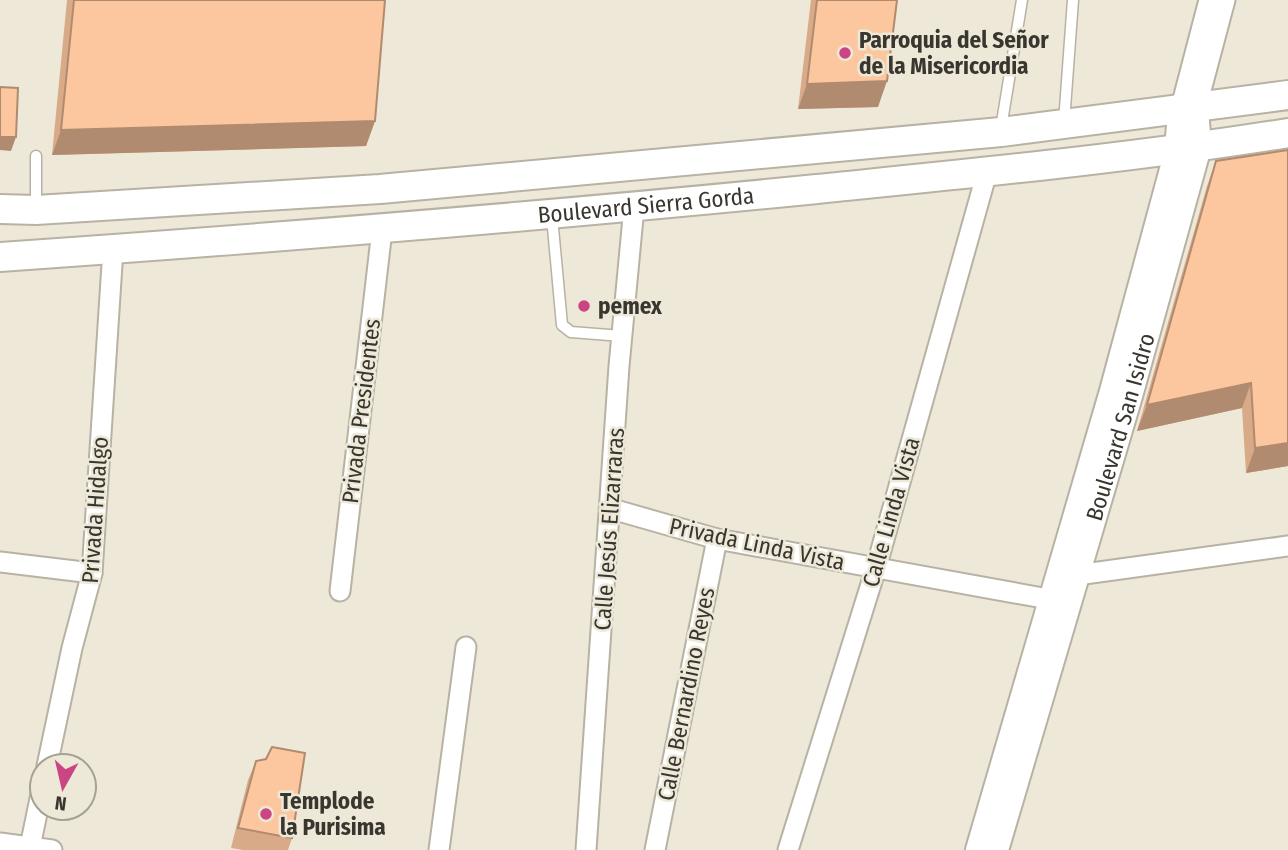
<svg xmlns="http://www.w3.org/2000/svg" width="1288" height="850" font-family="'Fira Sans Condensed',sans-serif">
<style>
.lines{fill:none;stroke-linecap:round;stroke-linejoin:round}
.service-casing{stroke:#b7b2a3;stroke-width:13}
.minor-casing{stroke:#b7b2a3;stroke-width:23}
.tertiary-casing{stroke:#b7b2a3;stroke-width:28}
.secondary-casing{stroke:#b7b2a3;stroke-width:32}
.service{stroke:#fff;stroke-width:10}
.minor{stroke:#fff;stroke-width:19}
.tertiary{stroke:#fff;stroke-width:24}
.secondary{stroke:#fff;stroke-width:28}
.wall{fill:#d9aa88}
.shaded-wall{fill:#b08b6f}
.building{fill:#fcc69e;stroke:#b08b6f;stroke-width:2}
.poi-dot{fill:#cb4483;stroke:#ede8d7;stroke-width:2.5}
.labels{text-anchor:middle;stroke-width:5;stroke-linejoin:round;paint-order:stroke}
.poi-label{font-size:23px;font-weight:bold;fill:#38362f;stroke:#ede8d7;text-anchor:start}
.street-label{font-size:23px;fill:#38362f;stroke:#ede8d7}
</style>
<rect width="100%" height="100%" fill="#ede8d7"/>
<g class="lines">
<defs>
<g id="service">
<path d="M 1064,122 L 1073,0"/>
<path d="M 1001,128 L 1022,0"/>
<path d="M 36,208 L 36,156"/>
<path d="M 552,217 L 562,325 L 571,332 L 622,336"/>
</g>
<g id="minor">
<path d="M 1196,109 L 1225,0"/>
<path d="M 1180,111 L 1209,0"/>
<path d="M 612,509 L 717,539 L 1065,602"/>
<path d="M 0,562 L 92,573"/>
<path d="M 1064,572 L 1077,575 L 1288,546"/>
<path d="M 340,591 L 382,230"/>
<path d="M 47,766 L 72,648 L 92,573 L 113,249"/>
<path d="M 0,843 L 52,850"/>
<path d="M 30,847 L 42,789"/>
<path d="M 439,850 L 466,647"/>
<path d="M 586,850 L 619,366 L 634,207"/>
<path d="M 655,850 L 717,539"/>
<path d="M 788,850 L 876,568 L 987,172"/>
</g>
<g id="tertiary">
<path d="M 978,850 L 1112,391 L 1177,151 L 1180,111"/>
<path id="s1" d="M 996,850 L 1130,396 L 1199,147 L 1196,109"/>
</g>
<g id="secondary">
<path d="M 0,209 L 36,210 L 380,189 L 1001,132 L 1288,95"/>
<path id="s2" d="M 0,257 C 273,238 545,216 817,189 C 974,173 1132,158 1288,133"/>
</g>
</defs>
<use href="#service" class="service-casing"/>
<use href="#minor" class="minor-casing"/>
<use href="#tertiary" class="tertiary-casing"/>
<use href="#secondary" class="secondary-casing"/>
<use href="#service" class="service"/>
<use href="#minor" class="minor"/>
<use href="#tertiary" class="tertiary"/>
<use href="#secondary" class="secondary"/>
</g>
<g class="wall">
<path d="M 67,0 L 385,0 L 375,121 L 366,146 L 52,155 Z"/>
<path d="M 811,0 L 897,0 L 878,107 L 798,109 Z"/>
<path d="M 1288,150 L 1288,466 L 1246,473 L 1242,408 L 1137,431 L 1207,186 L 1216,161 Z"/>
<path d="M 256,761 L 292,838 L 288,850 L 243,850 L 231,848 L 248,780 Z"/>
</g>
<g class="shaded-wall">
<path d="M 887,81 L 878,107 L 798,109 L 807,84 Z"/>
<path d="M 375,121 L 366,146 L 52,155 L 61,130 Z"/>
<path d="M 0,137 L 16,137 L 11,151 L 0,150 Z"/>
<path d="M 1251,383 L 1242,408 L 1137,431 L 1147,405 Z"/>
<path d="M 1288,443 L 1288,466 L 1246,473 L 1255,448 Z"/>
</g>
<g class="building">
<path d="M 74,0 L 385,0 L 375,121 L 61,130 Z"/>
<path d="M 817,0 L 897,0 L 887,81 L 807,84 Z"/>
<path d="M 0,87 L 18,88 L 16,137 L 0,137 Z"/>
<path d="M 1288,150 L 1288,443 L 1255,448 L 1251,383 L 1147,405 L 1216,161 Z"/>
<path d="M 272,747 L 305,753 L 292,838 L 238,828 L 256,761 L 266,759 Z"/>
</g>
<g class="poi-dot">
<circle cx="845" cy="53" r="7"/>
<circle cx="584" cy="306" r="7"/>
<circle cx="266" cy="814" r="7"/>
</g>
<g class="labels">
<g class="poi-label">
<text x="859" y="48">Parroquia del Señor<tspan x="859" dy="26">de la Misericordia</tspan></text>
<text x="598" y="314">pemex</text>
<text x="280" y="809">Templode<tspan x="280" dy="26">la Purisima</tspan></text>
</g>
<g class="street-label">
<text dy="8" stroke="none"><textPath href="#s2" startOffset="648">Boulevard Sierra Gorda</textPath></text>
<text transform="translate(361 411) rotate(-83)" y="8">Privada Presidentes</text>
<text dy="8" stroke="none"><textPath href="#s1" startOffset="441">Boulevard San Isidro</textPath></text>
<text transform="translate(95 510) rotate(-86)" y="8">Privada Hidalgo</text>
<text transform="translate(891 512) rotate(-74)" y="8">Calle Linda Vista</text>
<text transform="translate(609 529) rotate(-86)" y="8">Calle Jesús Elizarraras</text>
<text transform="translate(757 544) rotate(12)" y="8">Privada Linda Vista</text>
<text transform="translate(686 694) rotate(-79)" y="8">Calle Bernardino Reyes</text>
</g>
</g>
<g transform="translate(63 787) rotate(188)"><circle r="33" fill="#ede8d7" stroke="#a5a194" stroke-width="2"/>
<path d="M0-5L12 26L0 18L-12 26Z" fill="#cb4483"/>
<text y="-10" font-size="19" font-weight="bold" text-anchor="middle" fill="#38362f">N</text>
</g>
</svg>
